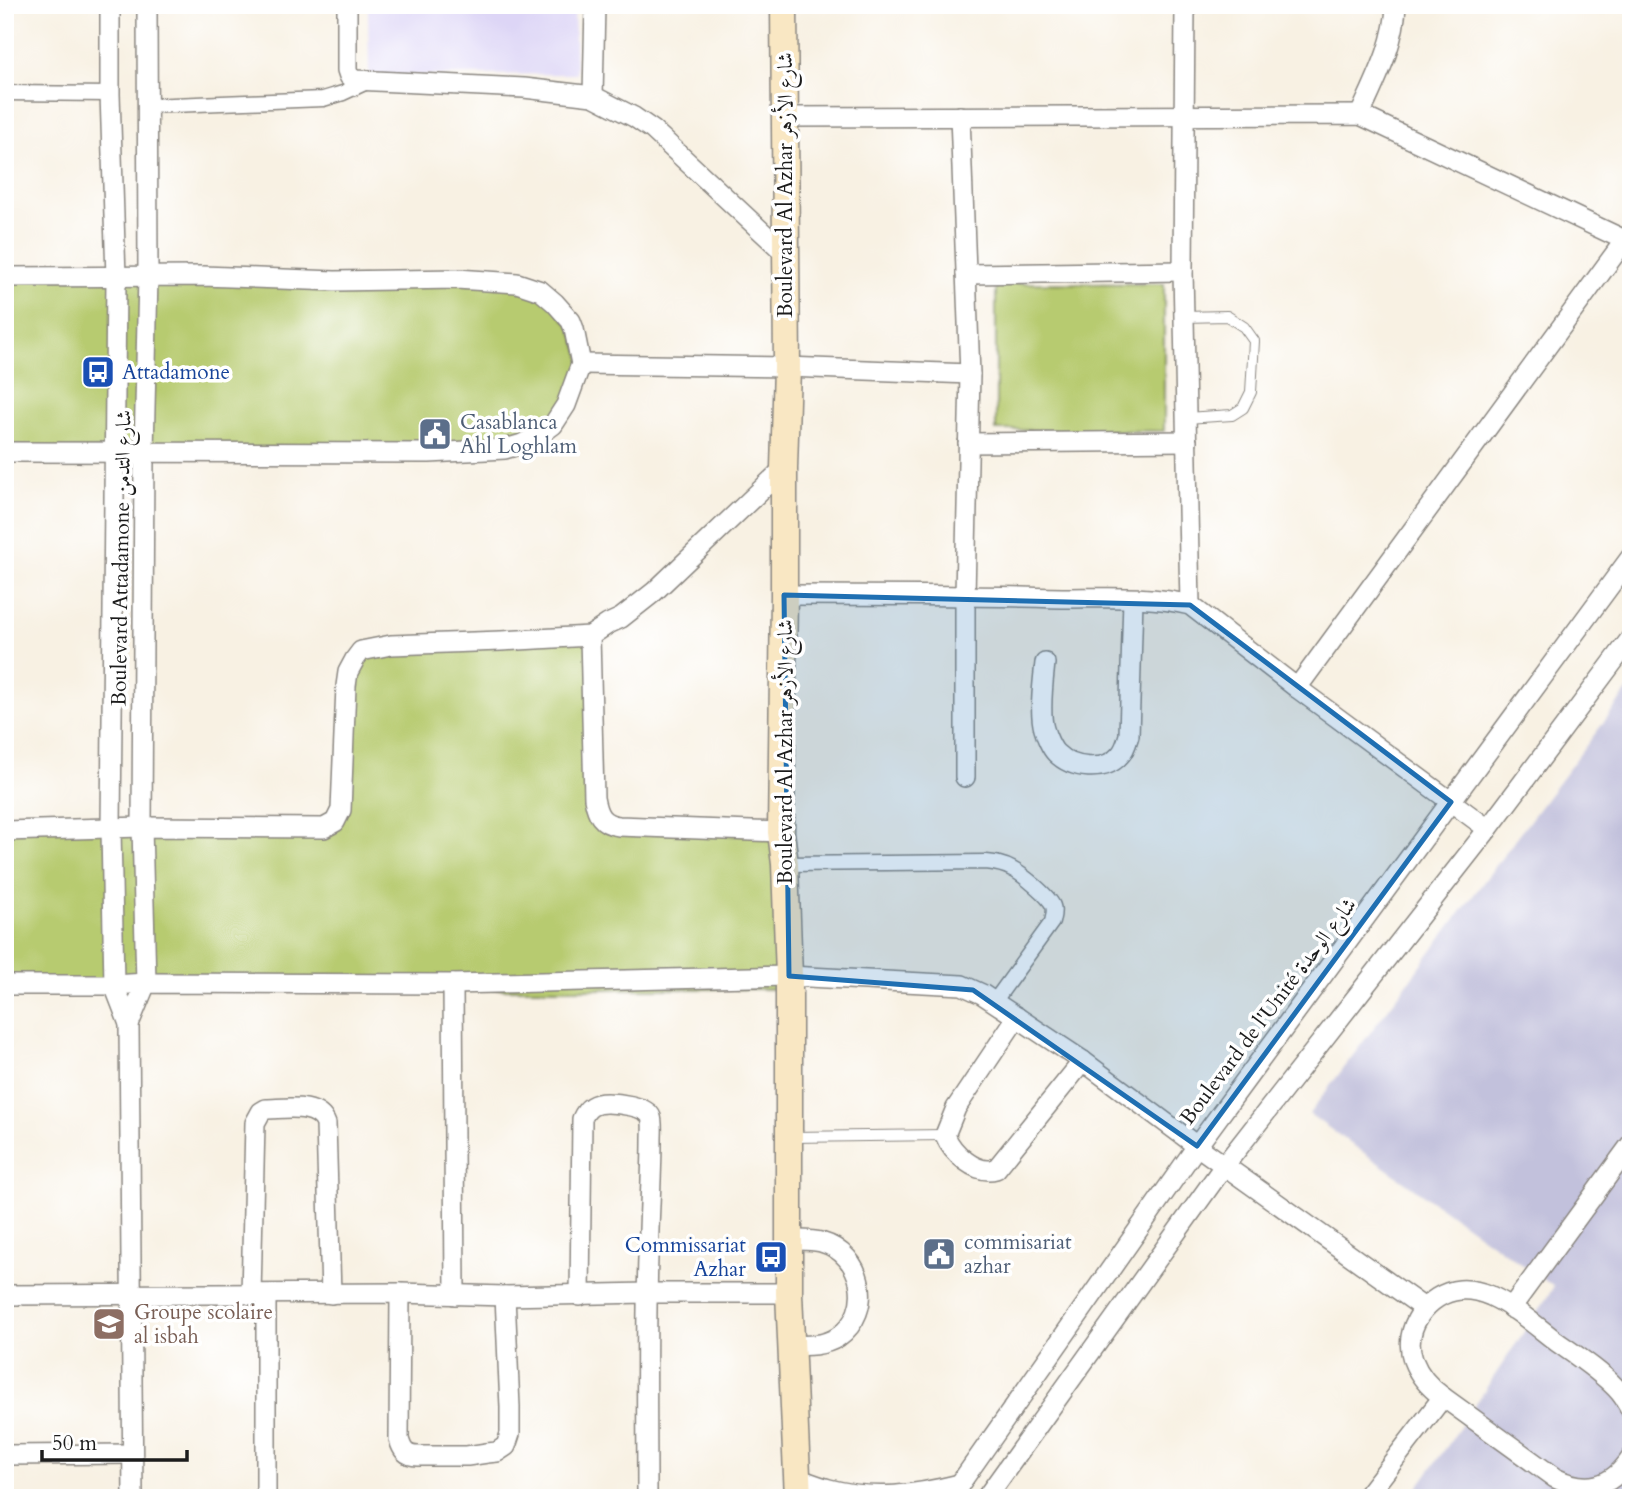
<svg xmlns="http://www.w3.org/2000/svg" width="1636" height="1503" font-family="Cardo,Amiri,serif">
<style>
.built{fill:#ddd5f6}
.industrial{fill:#c2c1dc}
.green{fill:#b7cb6f;stroke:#6a7446;stroke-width:2}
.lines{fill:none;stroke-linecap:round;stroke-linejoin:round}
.service-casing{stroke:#8a8680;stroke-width:12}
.pedestrian-casing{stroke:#8a8680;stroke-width:17}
.minor-casing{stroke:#8a8680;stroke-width:22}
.secondary-casing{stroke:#8a8680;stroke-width:29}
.service{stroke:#fff;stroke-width:10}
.pedestrian{stroke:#fff;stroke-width:14}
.minor{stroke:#fff;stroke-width:19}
.secondary{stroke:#f9e7c3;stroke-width:26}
.marked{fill:#1f6fb2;fill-opacity:0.2;stroke:#1f6fb2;stroke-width:5;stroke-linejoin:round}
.labels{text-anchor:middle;stroke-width:7;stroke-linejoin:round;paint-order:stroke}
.street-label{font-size:21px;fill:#1c1c1c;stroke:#fff}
.transit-label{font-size:21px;fill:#164399;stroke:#fff;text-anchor:start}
.service-label{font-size:21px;fill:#4e5e75;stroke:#fff;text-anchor:start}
.education-label{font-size:21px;fill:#785e54;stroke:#fff;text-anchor:start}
</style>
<rect width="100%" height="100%" fill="#fff"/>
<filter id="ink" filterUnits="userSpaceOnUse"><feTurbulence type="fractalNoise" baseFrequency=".0143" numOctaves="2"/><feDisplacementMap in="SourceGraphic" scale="14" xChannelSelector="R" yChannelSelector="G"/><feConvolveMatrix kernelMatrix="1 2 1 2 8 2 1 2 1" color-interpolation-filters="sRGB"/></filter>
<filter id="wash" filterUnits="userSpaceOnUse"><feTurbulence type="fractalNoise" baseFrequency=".00686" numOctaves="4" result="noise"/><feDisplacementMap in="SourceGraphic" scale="28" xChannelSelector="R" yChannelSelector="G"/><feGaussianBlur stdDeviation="1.57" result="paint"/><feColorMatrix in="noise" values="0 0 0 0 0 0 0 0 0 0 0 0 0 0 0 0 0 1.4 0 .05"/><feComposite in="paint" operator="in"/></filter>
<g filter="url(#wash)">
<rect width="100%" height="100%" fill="#f8f1e3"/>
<path class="built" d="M 368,5 L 574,5 L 576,74 L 369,76 Z"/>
<path class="industrial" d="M 1631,686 L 1631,1498 L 1410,1498 L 1448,1445 L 1554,1287 L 1309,1114 Z"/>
<g class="green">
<path d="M 5,278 L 503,278 L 546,296 L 571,328 L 584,366 L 567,411 L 527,442 L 482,448 L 5,450 Z"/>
<path d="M 996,283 L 1164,284 L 1164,431 L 996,430 Z"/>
<path d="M 590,636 L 602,829 L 788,836 L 788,989 L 454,989 L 114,985 L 5,988 L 5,827 L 328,830 L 361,651 Z"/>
</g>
</g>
<g filter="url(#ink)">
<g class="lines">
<defs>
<g id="service">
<path d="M 1184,317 L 1227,316 L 1244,327 L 1254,341 L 1251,392 L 1243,408 L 1232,415 L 1186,418"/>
<path d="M 791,1137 L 945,1135"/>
</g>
<g id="pedestrian">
<path d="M 5,93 L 110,94"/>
<path d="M 148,106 L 323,99 L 343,93 L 367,82"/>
<path d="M 785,864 L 986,862 C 995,863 1004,864 1012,869 C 1022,874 1049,896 1053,906 C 1055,911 1053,917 1052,922 L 994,1002"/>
</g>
<g id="minor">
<path d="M 110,5 L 110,94 L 116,277 L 111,829 L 114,985 L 129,1024 L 133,1498"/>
<path d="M 347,5 L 347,70 L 349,76 L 355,80 L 524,88 L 593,96 L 634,117 L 653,130 L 786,254"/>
<path d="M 1185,5 L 1183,271 L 1190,605"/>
<path d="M 593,96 L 595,5"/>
<path d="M 1360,115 C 1375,81 1395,44 1396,5"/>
<path d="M 960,116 L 970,374 L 965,595 L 965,777"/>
<path d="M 785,117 L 1360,115 L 1631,243"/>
<path d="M 966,274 L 1183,271"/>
<path d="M 5,277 L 203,276 L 335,281 L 457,279 L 517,283 L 541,291 L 555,303 L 571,321 L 574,329 L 581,364 L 566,405 L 553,425 L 538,436 L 522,444 L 505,449 L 429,453 L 5,452"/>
<path d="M 581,364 L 787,367 L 970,374"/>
<path d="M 968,443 L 1187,441"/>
<path d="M 784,595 C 877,595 969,595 1062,598 C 1101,598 1153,595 1190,605 L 1297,688 L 1488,829"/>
<path d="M 590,636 L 594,798 C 597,814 601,824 619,826 L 781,832"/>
<path d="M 1045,663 C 1043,682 1039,712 1044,729 C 1046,736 1051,748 1056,753 C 1072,769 1105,773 1120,755 C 1125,750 1127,742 1129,735 L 1133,599"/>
<path d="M 1297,688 L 1625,240"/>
<path d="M 5,831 L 142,827 L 324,828 L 335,822 L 341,810 L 346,686 L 348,672 L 355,659 L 361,651 L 391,645 L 501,641 L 590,636 L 608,624 L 621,618 L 654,592 L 784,468"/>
<path d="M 453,984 L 455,1295"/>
<path d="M 5,985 L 114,985 L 146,983 L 453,984 L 789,976 L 962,985 L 982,994 L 1083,1061 L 1197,1146 L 1424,1308"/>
<path d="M 1017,1017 L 956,1108 L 945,1135 C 952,1153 976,1175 996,1169 L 1083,1061"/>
<path d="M 129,1024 L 146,983 L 142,827 L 144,451 L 148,276 L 147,5"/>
<path d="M 789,1240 C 799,1240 811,1239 821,1242 C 864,1254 875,1311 838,1337 C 824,1346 807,1346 791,1345"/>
<path d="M 400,1293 L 399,1439 C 402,1450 406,1456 418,1456 L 467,1456 L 487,1453 L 497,1452 L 506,1446 L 510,1434 L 510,1407 L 505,1296"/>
<path d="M 5,1295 L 400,1293 L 505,1296 L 647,1293 L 789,1293"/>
<path d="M 251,1295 L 255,1123 L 261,1112 L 266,1109 C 284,1109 318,1102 326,1124 L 331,1294"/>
<path d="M 580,1296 L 582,1119 C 587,1107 594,1103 607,1103 C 617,1103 647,1106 651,1117 C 653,1123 652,1132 652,1139 C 652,1169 650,1199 649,1230 C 645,1319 647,1408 647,1498"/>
<path d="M 1511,1308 L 1631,1144"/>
<path d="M 1631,1410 C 1627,1402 1622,1394 1616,1388 C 1599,1370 1577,1356 1557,1342 C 1536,1326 1515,1307 1491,1296 C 1481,1292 1471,1289 1460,1290 C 1427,1293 1402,1329 1413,1360 C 1419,1376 1430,1388 1443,1397 L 1555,1478 C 1586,1493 1611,1488 1631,1458"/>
<path d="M 5,1455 L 132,1454"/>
<path d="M 797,1478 C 808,1482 818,1486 829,1489 C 874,1501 916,1495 960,1484"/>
<path d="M 266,1498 L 266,1295"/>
<path d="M 950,1498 L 1197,1146 L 1631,557"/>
<path d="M 986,1498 L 1224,1166 L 1488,829 L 1631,638"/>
<path d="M 1365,1498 L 1443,1397"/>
</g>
<path id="secondary" d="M 784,5 L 787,367 L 784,468 L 784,595 L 781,832 L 785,864 L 789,976 L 789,1293 L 798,1498"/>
</defs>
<use href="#service" class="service-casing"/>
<use href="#pedestrian" class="pedestrian-casing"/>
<use href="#minor" class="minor-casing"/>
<use href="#secondary" class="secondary-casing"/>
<use href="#service" class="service"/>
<use href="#pedestrian" class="pedestrian"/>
<use href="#minor" class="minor"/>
<use href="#secondary" class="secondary"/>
</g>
</g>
<path class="marked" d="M 784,595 L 1190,605 L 1451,802 L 1197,1146 L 973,990 L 789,976 Z"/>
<defs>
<symbol id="bus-square" viewBox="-11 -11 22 22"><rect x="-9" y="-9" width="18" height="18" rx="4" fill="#1a4fb4" stroke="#fff"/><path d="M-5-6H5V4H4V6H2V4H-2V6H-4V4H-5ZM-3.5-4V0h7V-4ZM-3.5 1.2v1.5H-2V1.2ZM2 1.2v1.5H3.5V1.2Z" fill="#fff"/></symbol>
<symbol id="civic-square" viewBox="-11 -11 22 22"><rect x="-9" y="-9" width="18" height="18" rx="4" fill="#5c6f8a" stroke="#fff"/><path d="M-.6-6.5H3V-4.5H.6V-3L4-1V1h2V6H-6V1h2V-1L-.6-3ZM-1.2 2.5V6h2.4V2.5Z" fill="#fff"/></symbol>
<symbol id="school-square" viewBox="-11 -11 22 22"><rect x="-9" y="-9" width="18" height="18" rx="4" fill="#8d6e63" stroke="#fff"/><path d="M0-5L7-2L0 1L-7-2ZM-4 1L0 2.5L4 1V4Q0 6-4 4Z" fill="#fff"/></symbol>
</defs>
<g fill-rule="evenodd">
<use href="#bus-square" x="79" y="353" width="38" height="38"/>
<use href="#civic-square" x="416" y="415" width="38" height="38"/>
<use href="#civic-square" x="920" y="1235" width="38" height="38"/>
<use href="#bus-square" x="752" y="1238" width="38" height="38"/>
<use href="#school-square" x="90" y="1305" width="38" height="38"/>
</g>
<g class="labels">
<g class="street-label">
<text transform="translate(785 185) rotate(-90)" y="7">Boulevard Al Azhar شارع الأزهر</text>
<text transform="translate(121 558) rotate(-89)" y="7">Boulevard Attadamone شارع التدمن</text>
<text transform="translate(785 752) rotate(-90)" y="7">Boulevard Al Azhar شارع الأزهر</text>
<text transform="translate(1268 1011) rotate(-53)" y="7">Boulevard de l'Unité شارع الوحدة</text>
</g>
<g class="transit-label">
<text x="122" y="379">Attadamone</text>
<text x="746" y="1252" text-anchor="end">Commissariat<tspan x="746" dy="24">Azhar</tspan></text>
</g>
<g class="service-label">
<text x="460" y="429">Casablanca<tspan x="460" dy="24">Ahl Loghlam</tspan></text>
<text x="964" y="1249">commisariat<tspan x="964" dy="24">azhar</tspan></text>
</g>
<g class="education-label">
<text x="134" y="1319">Groupe scolaire<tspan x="134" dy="24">al isbah</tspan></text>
</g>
</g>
<rect width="1636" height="1503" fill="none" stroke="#fff" stroke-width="28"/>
<path d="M42 1450v10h145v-10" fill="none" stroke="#1c1c1c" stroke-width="3.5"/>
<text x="52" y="1450" font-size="21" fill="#1c1c1c" stroke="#ffffff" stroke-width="5" paint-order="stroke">50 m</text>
</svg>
